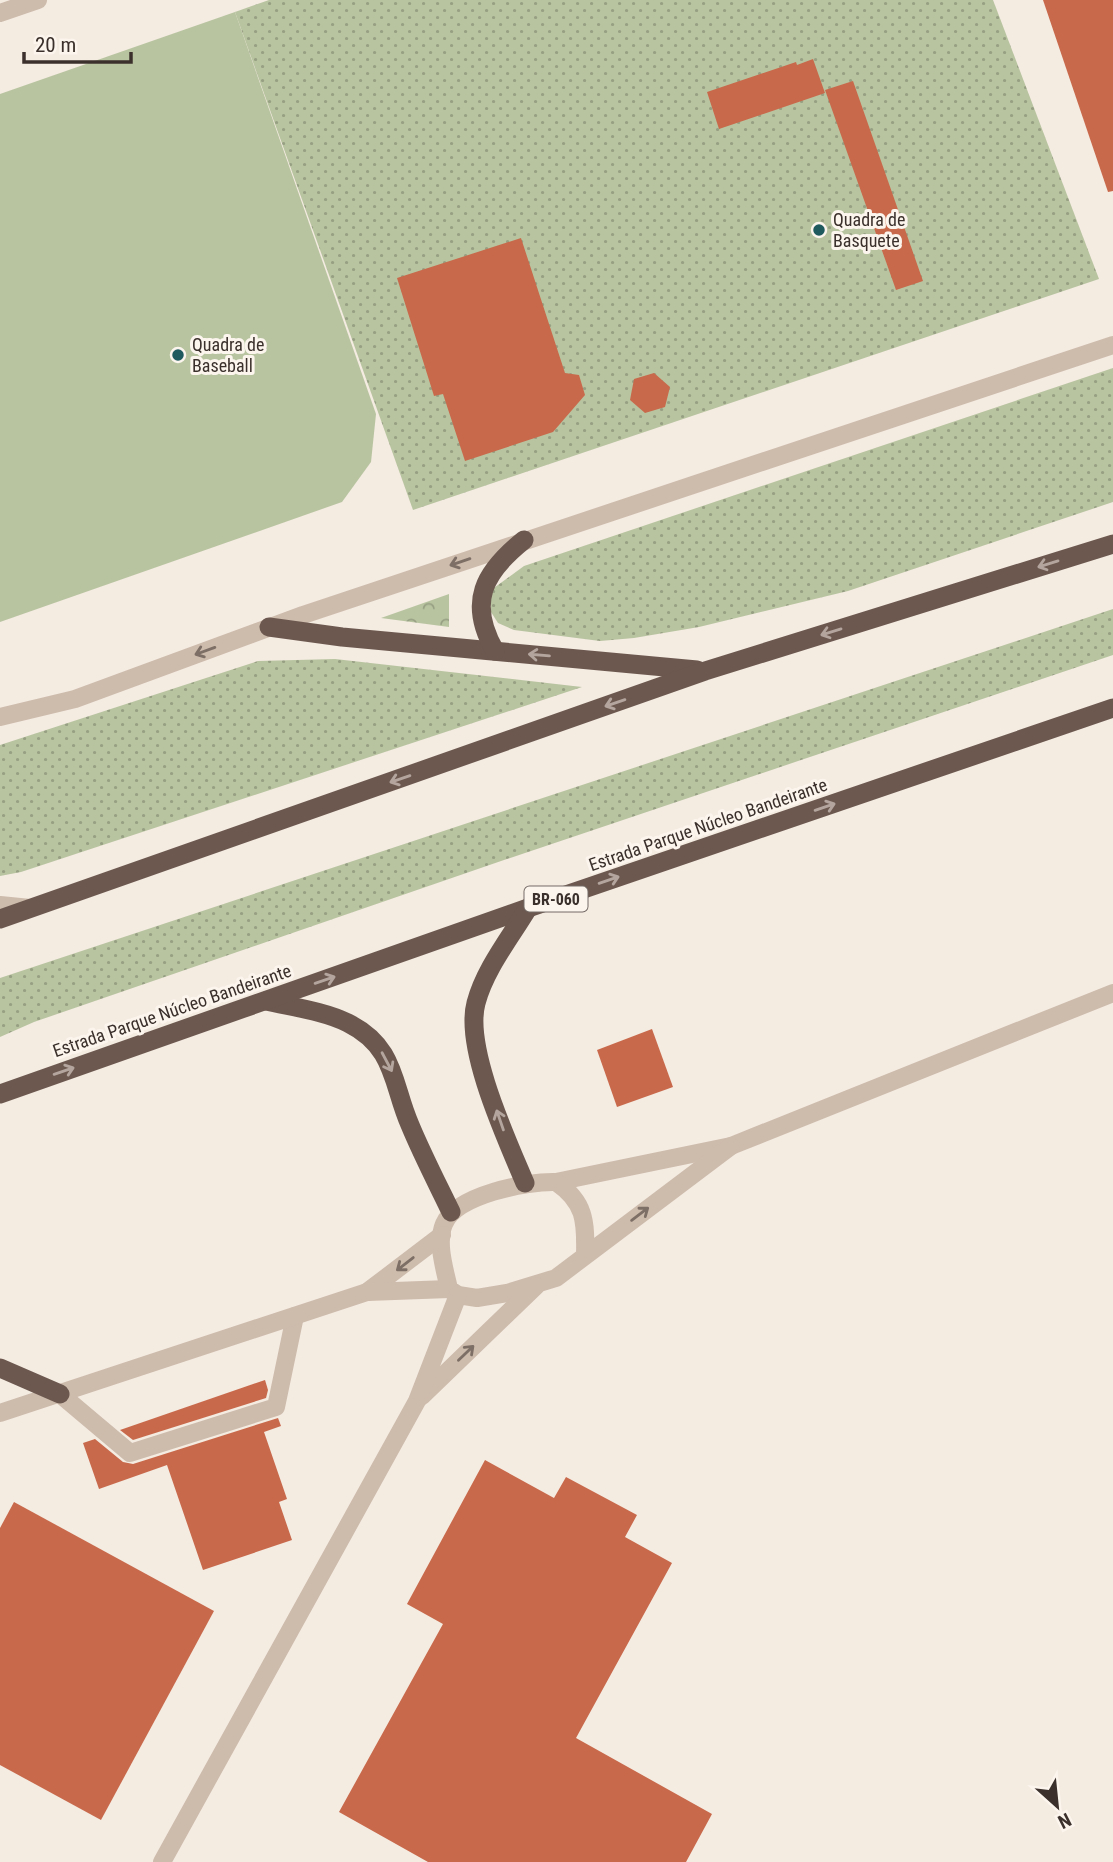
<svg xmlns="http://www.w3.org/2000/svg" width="1113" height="1862" font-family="'Roboto Condensed',sans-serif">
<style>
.grass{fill:#b8c4a0}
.forest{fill:url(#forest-crowns)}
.park{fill:url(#park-dots)}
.building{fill:#c8694b}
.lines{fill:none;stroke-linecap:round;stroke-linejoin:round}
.service{stroke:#cdbbac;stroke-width:18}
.minor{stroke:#cdbbac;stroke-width:18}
.tertiary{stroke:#cdbbac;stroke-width:18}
.trunk{stroke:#6c584f;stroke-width:19}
.oneway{stroke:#7d6f65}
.oneway2{stroke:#b4a69e}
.poi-dot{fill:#1f5a5e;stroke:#fbf5ee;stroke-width:2.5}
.labels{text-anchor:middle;stroke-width:6;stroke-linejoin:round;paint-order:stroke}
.shield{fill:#fbf5ee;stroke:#756b66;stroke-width:2}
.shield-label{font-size:16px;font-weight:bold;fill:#3b302b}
.poi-label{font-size:18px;fill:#3b302b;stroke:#fbf5ee;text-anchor:start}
.street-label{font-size:18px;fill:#3b302b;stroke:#fbf5ee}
</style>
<defs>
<pattern id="forest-crowns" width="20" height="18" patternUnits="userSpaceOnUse" patternTransform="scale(1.75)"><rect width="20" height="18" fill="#b8c4a0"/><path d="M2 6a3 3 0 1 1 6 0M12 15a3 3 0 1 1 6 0" fill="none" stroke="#97a083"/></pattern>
<pattern id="park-dots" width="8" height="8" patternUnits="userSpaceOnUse" patternTransform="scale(1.75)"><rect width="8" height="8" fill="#b8c4a0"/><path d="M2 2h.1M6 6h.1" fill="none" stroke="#97a083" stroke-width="1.8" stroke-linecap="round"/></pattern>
</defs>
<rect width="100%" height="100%" fill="#f4ebe1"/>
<path class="grass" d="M 235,12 L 376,414 L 371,462 L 342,502 L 0,622 L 0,94 Z"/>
<path class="forest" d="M 449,594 L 449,627 L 381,618 Z"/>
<g class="park">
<path d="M 269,0 L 993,0 L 1099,279 L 413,510 L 235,12 Z"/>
<path d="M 1113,368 L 1113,502 L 848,591 L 699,627 L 634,638 L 600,641 L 514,630 L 498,623 L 491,612 L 491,590 L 524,566 Z"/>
<path d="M 1113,609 L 1113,655 L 504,860 L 34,1022 L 0,1037 L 0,978 Z"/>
<path d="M 335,659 L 582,687 L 21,872 L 0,876 L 0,745 L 258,661 Z"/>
</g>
<g class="building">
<path d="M 1043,0 L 1113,0 L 1113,191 L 1108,192 Z"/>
<path d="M 813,59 L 825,93 L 719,129 L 707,92 L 796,62 L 797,65 Z"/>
<path d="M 853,81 L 923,281 L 896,290 L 825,90 Z"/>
<path d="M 521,238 L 565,373 L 579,375 L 585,395 L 553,432 L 465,461 L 443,394 L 434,396 L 397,278 Z"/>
<path d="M 654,373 L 670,387 L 665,407 L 645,413 L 630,400 L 634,379 Z"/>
<path d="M 652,1029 L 673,1087 L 617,1107 L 597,1050 Z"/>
<path d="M 265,1380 L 268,1390 L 266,1398 L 133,1440 L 120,1430 Z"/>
<path d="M 278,1418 L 281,1426 L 264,1432 L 287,1499 L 279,1502 L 292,1540 L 203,1570 L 167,1465 L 99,1489 L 83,1443 L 95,1439 L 123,1462 L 133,1464 Z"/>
<path d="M 485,1460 L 554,1498 L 566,1477 L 637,1515 L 625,1537 L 672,1563 L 576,1738 L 712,1814 L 686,1862 L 428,1862 L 339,1812 L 443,1624 L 407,1604 Z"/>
<path d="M 14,1502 L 214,1611 L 101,1820 L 0,1765 L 0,1528 Z"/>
</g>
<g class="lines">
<path class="service" d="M 60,1394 L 130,1453 L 276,1407 L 295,1316"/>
<g class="minor">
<path d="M 0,13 L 38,0"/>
<path d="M 0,717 L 75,699 L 303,615 L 1113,345"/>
</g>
<g class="tertiary">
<path d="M 0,905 L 30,908"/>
<path d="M 556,1182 L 731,1146 L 1113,993"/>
<path d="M 585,1255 C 586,1221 585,1202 556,1182 C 527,1181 456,1195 444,1224 C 436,1243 445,1270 449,1289 L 458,1295 L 477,1298 L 507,1293 L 556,1278 L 731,1146"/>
<path d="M 367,1292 L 442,1235"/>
<path d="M 422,1396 L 536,1286"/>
<path d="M 0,1413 L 367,1292 L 449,1289"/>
<path d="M 162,1862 L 417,1401 L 458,1295"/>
</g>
<g class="trunk">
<path d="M 269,627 L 342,637 L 697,670"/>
<path d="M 495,651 C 467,602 484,572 524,540"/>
<path d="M 0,919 L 705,671 L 1113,544"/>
<path d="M 266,1001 C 292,1007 324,1011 348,1023 C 396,1047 392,1084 410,1125 C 422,1154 437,1183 451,1212"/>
<path d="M 0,1094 L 528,908 L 1113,708"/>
<path d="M 525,1183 C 507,1140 464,1048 476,1003 C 485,969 510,938 528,908"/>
<path d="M 0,1368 L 60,1394"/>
</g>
</g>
<defs><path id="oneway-shaft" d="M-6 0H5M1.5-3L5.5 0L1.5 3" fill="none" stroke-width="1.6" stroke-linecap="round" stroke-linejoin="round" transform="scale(1.75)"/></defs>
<g class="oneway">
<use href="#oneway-shaft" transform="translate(460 562) rotate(161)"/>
<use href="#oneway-shaft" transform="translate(205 651) rotate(160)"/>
<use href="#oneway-shaft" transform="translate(640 1214) rotate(-37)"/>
<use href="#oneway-shaft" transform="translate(405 1264) rotate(142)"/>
<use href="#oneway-shaft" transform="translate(466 1353) rotate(-44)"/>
</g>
<g class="oneway2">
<use href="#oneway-shaft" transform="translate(1048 564) rotate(163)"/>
<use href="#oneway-shaft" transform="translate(831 632) rotate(163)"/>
<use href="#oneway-shaft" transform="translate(539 655) rotate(-175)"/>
<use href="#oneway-shaft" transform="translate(615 703) rotate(161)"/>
<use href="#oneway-shaft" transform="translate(400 779) rotate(161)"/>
<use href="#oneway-shaft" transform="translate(825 807) rotate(-19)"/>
<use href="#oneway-shaft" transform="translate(609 880) rotate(-19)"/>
<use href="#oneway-shaft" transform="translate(325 980) rotate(-19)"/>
<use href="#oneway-shaft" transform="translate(387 1062) rotate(62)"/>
<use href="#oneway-shaft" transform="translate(64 1071) rotate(-19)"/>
<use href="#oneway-shaft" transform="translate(500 1120) rotate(-109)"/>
</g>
<g class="poi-dot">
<circle cx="819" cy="230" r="7"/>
<circle cx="178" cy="355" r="7"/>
</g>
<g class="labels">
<rect class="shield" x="524.5" y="886.5" width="63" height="25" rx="5"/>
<g class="shield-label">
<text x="556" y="905">BR-060</text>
</g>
<g class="poi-label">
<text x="833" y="226">Quadra de<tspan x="833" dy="21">Basquete</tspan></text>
<text x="192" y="351">Quadra de<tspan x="192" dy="21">Baseball</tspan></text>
</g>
<g class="street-label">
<text transform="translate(708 825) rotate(-19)" y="6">Estrada Parque Núcleo Bandeirante</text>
<text transform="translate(172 1011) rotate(-19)" y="6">Estrada Parque Núcleo Bandeirante</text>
</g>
</g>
<g transform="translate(1057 1806) rotate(153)" stroke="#fbf5ee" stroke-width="5" paint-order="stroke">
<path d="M0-5L12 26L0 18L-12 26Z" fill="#3b302b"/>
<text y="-10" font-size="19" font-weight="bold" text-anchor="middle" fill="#3b302b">N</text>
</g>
<path d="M24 52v10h107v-10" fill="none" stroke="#3b302b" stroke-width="3.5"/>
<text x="35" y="52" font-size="21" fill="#3b302b" stroke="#fbf5ee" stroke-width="5" paint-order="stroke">20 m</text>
</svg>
